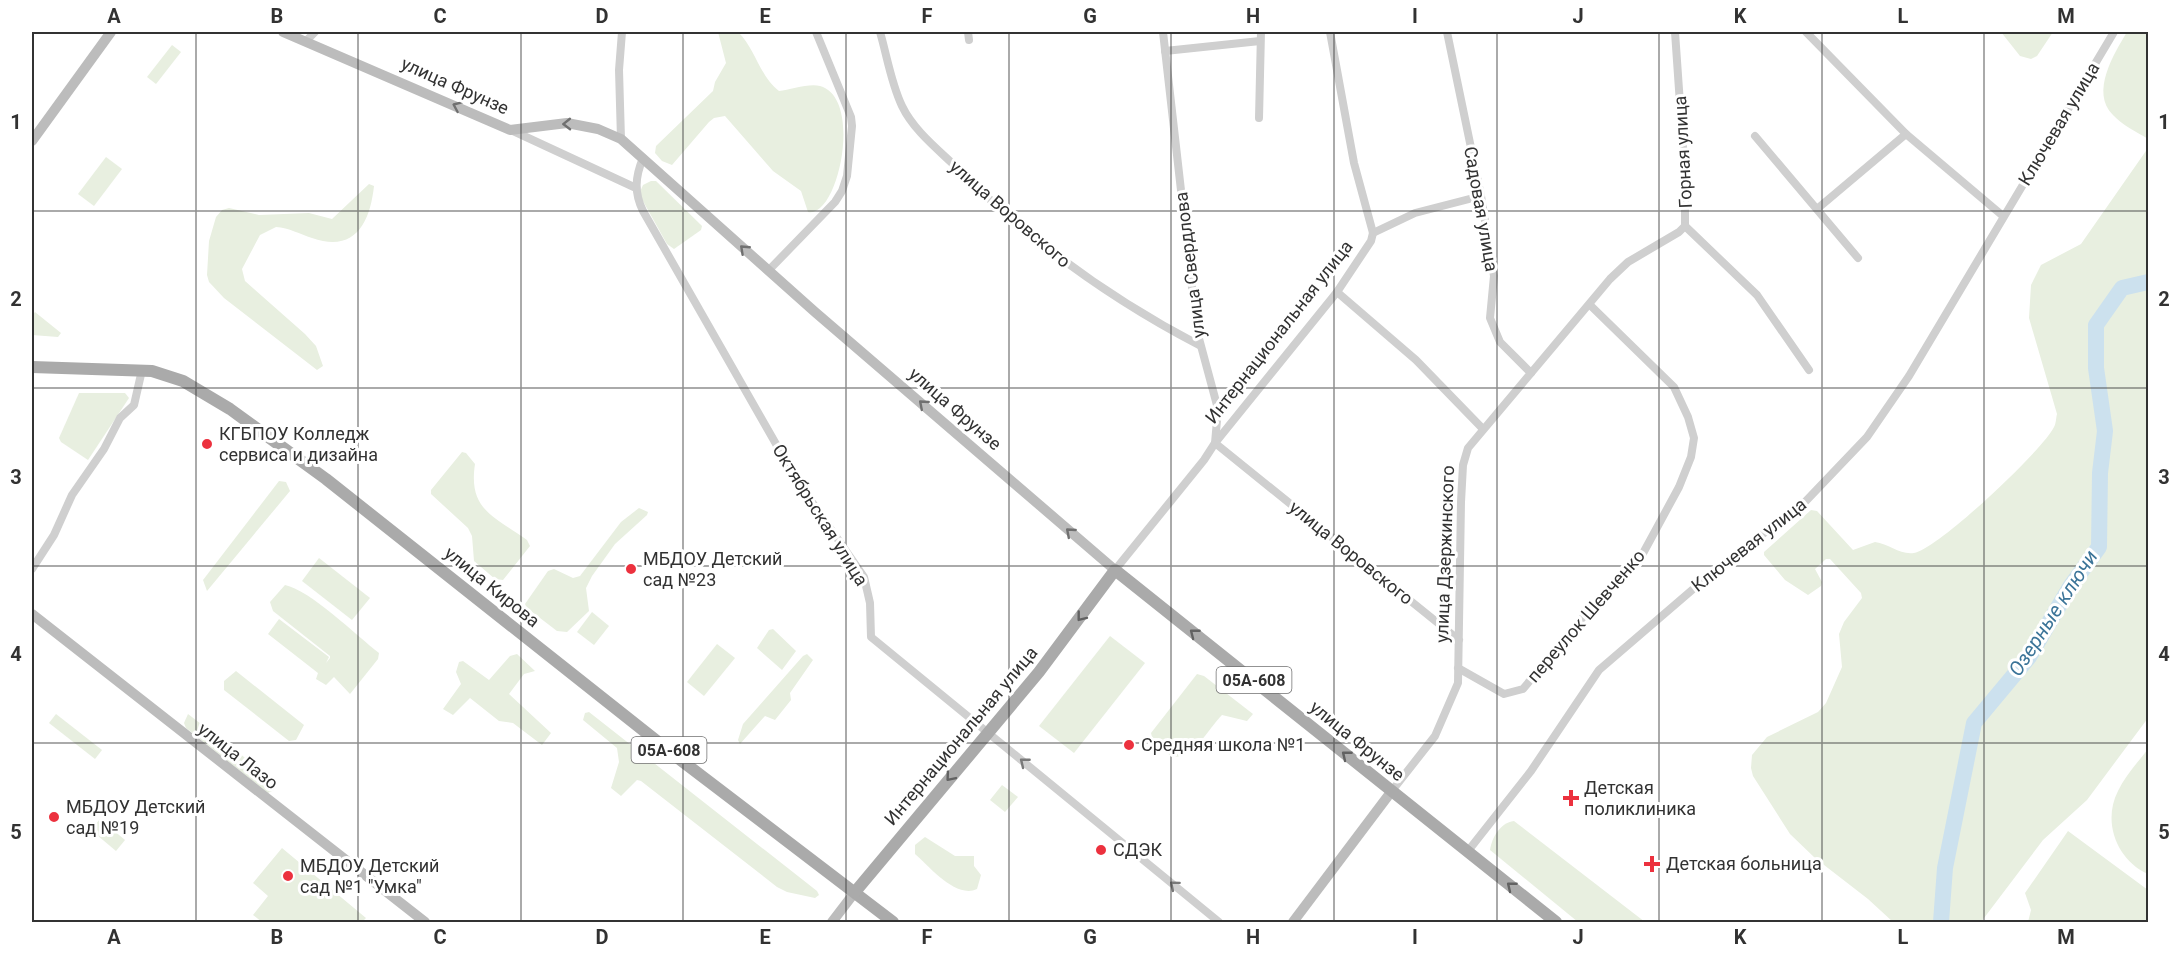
<svg xmlns="http://www.w3.org/2000/svg" width="2180" height="954" font-family="Roboto,sans-serif">
<style>
.green{fill:#e8efe0}
.lines{fill:none;stroke-linecap:round;stroke-linejoin:round}
.river{stroke:#cce1ee;stroke-width:16}
.street{stroke:#cfcfcf;stroke-width:8}
.secondary{stroke:#bcbcbc;stroke-width:10}
.primary{stroke:#aaa;stroke-width:12}
.oneway{stroke:#707070}
.oneway2{stroke:#626262}
.oneway3{stroke:#797979}
.grid{fill:none;stroke:#323232;stroke-width:1.5;stroke-opacity:0.55}
.poi-dot{fill:#ec313e;stroke:#fff;stroke-width:2}
.labels{text-anchor:middle;stroke-width:6;stroke-linejoin:round;paint-order:stroke}
.shield{fill:#fff;stroke:#707070;stroke-width:1.5}
.shield-label{font-size:16px;font-weight:bold;fill:#323232}
.street-label{font-size:18px;fill:#323232;stroke:#fff}
.poi-label{font-size:18px;fill:#323232;stroke:#fff;text-anchor:start}
.water-label{font-size:20px;font-style:italic;fill:#3b7498;stroke:#fff}
.neatline{fill:none;stroke:#323232;stroke-width:2}
.grid-label{font-size:20px;text-anchor:middle;font-weight:bold;fill:#323232}
</style>
<rect width="100%" height="100%" fill="#fff"/>
<g class="green">
<path d="M 718,32 L 738,32 C 755,48 760,77 779,91 C 790,90 809,83 820,86 C 864,98 838,219 808,212 L 801,191 L 773,171 L 725,116 L 714,118 L 709,122 L 672,165 L 662,161 L 655,153 L 656,146 L 713,91 L 715,82 L 726,63 Z"/>
<path d="M 2001,32 L 2053,32 L 2037,56 L 2031,59 L 2020,56 Z"/>
<path d="M 2127,32 L 2148,32 L 2148,139 C 2137,132 2122,125 2113,115 C 2090,92 2114,54 2127,32 Z"/>
<path d="M 172,45 L 181,52 L 156,84 L 147,77 Z"/>
<path d="M 2148,148 L 2148,718 L 2087,800 L 2043,840 L 1981,922 L 1893,922 L 1868,899 L 1815,858 L 1790,834 L 1753,776 L 1751,768 L 1752,755 L 1767,737 L 1818,712 L 1826,703 L 1842,667 L 1839,634 L 1844,622 L 1862,598 L 1861,593 L 1830,559 L 1826,559 L 1815,569 L 1822,582 L 1821,586 L 1808,595 L 1785,580 L 1764,555 L 1764,552 L 1811,510 L 1817,511 L 1853,550 L 1875,542 C 1889,544 1900,555 1914,553 C 1938,549 2043,450 2054,427 C 2056,424 2056,418 2057,414 L 2029,318 L 2031,285 L 2041,265 L 2081,244 Z"/>
<path d="M 106,157 L 122,169 L 94,206 L 78,194 Z"/>
<path d="M 651,181 L 656,181 L 702,226 L 701,230 L 674,249 L 667,244 L 639,194 L 643,185 Z"/>
<path d="M 369,184 L 374,186 C 370,223 355,253 312,238 C 300,234 289,228 276,227 L 260,235 L 242,269 L 245,281 L 305,334 L 316,346 L 323,366 L 317,370 L 224,298 L 209,282 L 207,275 L 209,241 L 216,217 L 222,210 L 229,208 L 259,215 L 309,213 L 332,219 Z"/>
<path d="M 35,312 L 61,333 L 58,337 L 32,335 L 32,316 Z"/>
<path d="M 79,393 L 125,393 L 129,398 L 88,460 L 61,442 L 59,438 Z"/>
<path d="M 462,452 L 466,453 L 475,464 C 468,510 494,516 527,540 L 530,546 L 503,580 L 495,579 L 474,561 L 472,536 L 468,528 L 431,494 L 431,490 Z"/>
<path d="M 279,481 L 286,482 L 290,491 L 207,591 L 203,580 Z"/>
<path d="M 639,508 L 648,512 L 647,515 L 615,544 L 592,576 L 586,588 L 589,611 L 567,632 L 557,631 L 527,608 L 525,604 L 548,571 L 554,569 L 573,578 L 580,576 L 621,522 Z"/>
<path d="M 319,558 L 370,598 L 352,620 L 302,581 Z"/>
<path d="M 285,585 C 310,590 357,636 379,653 L 378,659 L 350,694 L 334,677 L 326,685 L 316,679 L 318,673 L 268,634 L 279,619 L 329,657 L 326,663 L 330,658 L 330,656 L 273,611 L 270,602 Z"/>
<path d="M 592,612 L 609,626 L 594,645 L 577,632 Z"/>
<path d="M 773,629 L 796,651 L 782,670 L 757,648 L 769,630 Z"/>
<path d="M 1110,636 L 1145,663 L 1074,753 L 1039,726 Z"/>
<path d="M 717,644 L 735,658 L 704,696 L 687,682 Z"/>
<path d="M 517,654 L 535,671 L 524,674 L 509,694 L 551,733 L 542,745 L 513,723 L 499,721 L 470,698 L 453,715 L 443,709 L 461,684 L 456,672 L 459,662 L 463,661 L 489,680 L 510,656 Z"/>
<path d="M 807,654 L 813,660 L 790,693 L 791,700 L 775,720 L 765,716 L 740,744 L 738,740 L 743,724 L 803,656 Z"/>
<path d="M 236,671 L 304,725 L 296,740 L 289,741 L 224,690 L 224,681 Z"/>
<path d="M 1197,674 L 1204,676 L 1253,714 L 1247,721 L 1222,715 C 1208,729 1195,758 1172,757 L 1153,741 L 1151,733 Z"/>
<path d="M 589,712 L 817,891 L 819,895 L 815,898 L 787,892 L 777,887 L 641,781 L 637,780 L 621,796 L 611,788 L 619,762 L 617,748 L 583,720 L 585,713 Z"/>
<path d="M 56,714 L 102,750 L 95,759 L 49,723 Z"/>
<path d="M 188,714 L 278,783 L 274,790 L 268,793 L 186,728 L 184,723 Z"/>
<path d="M 2148,749 L 2148,874 C 2117,860 2102,822 2118,791 C 2125,776 2138,762 2148,749 Z"/>
<path d="M 1002,785 L 1018,797 L 1005,812 L 990,800 Z"/>
<path d="M 100,819 L 125,840 L 116,851 L 91,830 Z"/>
<path d="M 1514,821 L 1645,922 L 1578,922 L 1490,850 C 1492,837 1500,823 1514,821 Z"/>
<path d="M 2068,831 L 2148,890 L 2148,922 L 2028,922 L 2031,910 L 2025,893 Z"/>
<path d="M 925,837 L 955,856 L 974,856 L 974,866 L 981,875 L 977,889 C 956,899 930,867 915,854 L 915,845 Z"/>
<path d="M 282,848 L 366,918 L 362,922 L 262,922 L 253,915 L 268,896 L 253,883 Z"/>
</g>
<g class="lines">
<path class="river" d="M 1941,922 L 1945,868 L 1974,723 L 2029,657 L 2070,587 L 2099,547 L 2100,473 L 2105,431 L 2096,368 L 2096,325 L 2122,288 L 2148,282"/>
<g class="street">
<path d="M 880,32 C 887,56 891,83 902,106 C 913,129 935,147 953,164 C 1026,238 1107,297 1199,345"/>
<path d="M 968,32 L 969,40"/>
<path d="M 1330,32 L 1354,163 L 1373,233 L 1371,241 L 1337,292 L 1215,443 L 1459,640"/>
<path d="M 1447,32 L 1481,196 L 1494,276 L 1490,318 L 1500,342 L 1531,373"/>
<path d="M 1675,32 L 1685,176 L 1685,226"/>
<path d="M 1806,32 L 1906,134 L 2003,216"/>
<path d="M 306,41 L 315,32"/>
<path d="M 1165,51 L 1260,41"/>
<path d="M 1259,118 L 1261,32"/>
<path d="M 511,130 L 636,188"/>
<path d="M 1755,136 L 1858,258"/>
<path d="M 621,139 L 619,70 L 622,32"/>
<path d="M 643,158 C 635,177 634,193 643,211 L 796,479 L 864,577 L 870,603 L 871,637 L 1219,922"/>
<path d="M 1817,209 L 1906,134"/>
<path d="M 1685,226 L 1757,295 L 1809,370"/>
<path d="M 1373,233 L 1415,213 L 1481,196"/>
<path d="M 768,271 L 835,202 L 842,191 L 847,176 L 852,126 L 851,117 L 816,32"/>
<path d="M 1337,292 L 1416,360 L 1483,429"/>
<path d="M 32,569 L 54,535 L 72,495 L 104,449 L 120,418 L 134,405 L 142,370"/>
<path d="M 1115,570 L 1204,460 L 1215,443 L 1218,409 L 1197,331 L 1163,32"/>
<path d="M 1458,668 L 1504,694 L 1523,689 L 1584,616 L 1641,557 L 1679,487 L 1691,457 L 1694,438 L 1688,417 L 1674,387 L 1590,305"/>
<path d="M 1391,792 L 1435,736 L 1458,683 L 1461,502 L 1463,465 L 1468,448 L 1610,279 L 1628,262 L 1679,232 L 1685,226"/>
<path d="M 1468,851 L 1531,771 L 1599,670 L 1720,566 L 1804,503 L 1867,437 L 1909,376 L 2114,32"/>
</g>
<g class="secondary">
<path d="M 283,32 L 510,130 L 567,123 L 598,129 L 621,139 L 815,312 L 1115,570"/>
<path d="M 32,141 L 111,32"/>
<path d="M 32,614 L 425,922"/>
<path d="M 832,922 L 855,892"/>
<path d="M 1293,922 L 1391,792"/>
</g>
<g class="primary">
<path d="M 32,367 L 152,371 L 183,381 L 230,409 L 326,479 L 682,761 L 893,922"/>
<path d="M 855,892 L 1039,672 L 1115,570 L 1556,922"/>
</g>
</g>
<defs><path id="oneway-chevron" d="M-2-3.5L2.5 0L-2 3.5" fill="none" stroke-width="1.6" stroke-linecap="round" stroke-linejoin="round" transform="scale(1.5)"/></defs>
<g class="oneway">
<use href="#oneway-chevron" transform="translate(457 106) rotate(-156)"/>
<use href="#oneway-chevron" transform="translate(567 124) rotate(179)"/>
<use href="#oneway-chevron" transform="translate(744 249) rotate(-137)"/>
<use href="#oneway-chevron" transform="translate(923 404) rotate(-139)"/>
<use href="#oneway-chevron" transform="translate(1070 532) rotate(-139)"/>
</g>
<g class="oneway2">
<use href="#oneway-chevron" transform="translate(1081 617) rotate(128)"/>
<use href="#oneway-chevron" transform="translate(1194 633) rotate(-142)"/>
<use href="#oneway-chevron" transform="translate(1346 755) rotate(-141)"/>
<use href="#oneway-chevron" transform="translate(950 777) rotate(130)"/>
<use href="#oneway-chevron" transform="translate(1511 886) rotate(-141)"/>
</g>
<g class="oneway3">
<use href="#oneway-chevron" transform="translate(1024 762) rotate(-141)"/>
<use href="#oneway-chevron" transform="translate(1174 885) rotate(-140)"/>
</g>
<path class="grid" d="M 196,32 L 196,922M 358,32 L 358,922M 521,32 L 521,922M 683,32 L 683,922M 846,32 L 846,922M 1009,32 L 1009,922M 1171,32 L 1171,922M 1334,32 L 1334,922M 1497,32 L 1497,922M 1659,32 L 1659,922M 1822,32 L 1822,922M 1984,32 L 1984,922M 32,211 L 2148,211M 32,388 L 2148,388M 32,566 L 2148,566M 32,743 L 2148,743"/>
<g class="poi-dot">
<circle cx="207" cy="444" r="6"/>
<circle cx="631" cy="569" r="6"/>
<circle cx="1129" cy="745" r="6"/>
<path d="M1568 789h6v6h6v6h-6v6h-6v-6h-6v-6h6z"/>
<circle cx="54" cy="817" r="6"/>
<circle cx="1101" cy="850" r="6"/>
<path d="M1649 855h6v6h6v6h-6v6h-6v-6h-6v-6h6z"/>
<circle cx="288" cy="876" r="6"/>
</g>
<g class="labels">
<g class="shield">
<rect x="1216.5" y="667" width="75" height="26" rx="4.5"/>
<rect x="631.5" y="737" width="75" height="26" rx="4.5"/>
</g>
<g class="shield-label">
<text x="1254" y="686">05А-608</text>
<text x="669" y="756">05А-608</text>
</g>
<g class="street-label">
<text transform="translate(455 86) rotate(24)" y="6">улица Фрунзе</text>
<text transform="translate(2059 124) rotate(-59)" y="6">Ключевая улица</text>
<text transform="translate(1683 152) rotate(-93)" y="6">Горная улица</text>
<text transform="translate(1481 209) rotate(80)" y="6">Садовая улица</text>
<text transform="translate(1010 214) rotate(41)" y="6">улица Воровского</text>
<text transform="translate(1190 265) rotate(-97)" y="6">улица Свердлова</text>
<text transform="translate(1279 332) rotate(-52)" y="6">Интернациональная улица</text>
<text transform="translate(955 409) rotate(41)" y="6">улица Фрунзе</text>
<text transform="translate(820 515) rotate(58)" y="6">Октябрьская улица</text>
<text transform="translate(1749 545) rotate(-38)" y="6">Ключевая улица</text>
<text transform="translate(1351 553) rotate(39)" y="6">улица Воровского</text>
<text transform="translate(1445 554) rotate(-88)" y="6">улица Дзержинского</text>
<text transform="translate(492 587) rotate(39)" y="6">улица Кирова</text>
<text transform="translate(1586 616) rotate(-49)" y="6">переулок Шевченко</text>
<text transform="translate(961 736) rotate(-50)" y="6">Интернациональная улица</text>
<text transform="translate(1357 741) rotate(39)" y="6">улица Фрунзе</text>
<text transform="translate(238 756) rotate(38)" y="6">улица Лазо</text>
</g>
<g class="poi-label">
<text x="219" y="440">КГБПОУ Колледж<tspan x="219" dy="21">сервиса и дизайна</tspan></text>
<text x="643" y="565">МБДОУ Детский<tspan x="643" dy="21">сад №23</tspan></text>
<text x="1141" y="751">Средняя школа №1</text>
<text x="1584" y="794">Детская<tspan x="1584" dy="21">поликлиника</tspan></text>
<text x="66" y="813">МБДОУ Детский<tspan x="66" dy="21">сад №19</tspan></text>
<text x="1113" y="856">СДЭК</text>
<text x="1666" y="870">Детская больница</text>
<text x="300" y="872">МБДОУ Детский<tspan x="300" dy="21">сад №1 "Умка"</tspan></text>
</g>
<g class="water-label">
<text transform="translate(2053 613) rotate(-57)" y="7">Озерные ключи</text>
</g>
</g>
<rect width="2180" height="954" fill="none" stroke="#ffffff" stroke-width="66"/>
<rect x="33" y="33" width="2114" height="888" class="neatline"/>
<g class="grid-label">
<text x="114" y="23">A</text>
<text x="277" y="23">B</text>
<text x="440" y="23">C</text>
<text x="602" y="23">D</text>
<text x="765" y="23">E</text>
<text x="927" y="23">F</text>
<text x="1090" y="23">G</text>
<text x="1253" y="23">H</text>
<text x="1415" y="23">I</text>
<text x="1578" y="23">J</text>
<text x="1740" y="23">K</text>
<text x="1903" y="23">L</text>
<text x="2066" y="23">M</text>
<text x="16" y="129">1</text>
<text x="2164" y="129">1</text>
<text x="16" y="306">2</text>
<text x="2164" y="306">2</text>
<text x="16" y="484">3</text>
<text x="2164" y="484">3</text>
<text x="16" y="661">4</text>
<text x="2164" y="661">4</text>
<text x="16" y="839">5</text>
<text x="2164" y="839">5</text>
<text x="114" y="944">A</text>
<text x="277" y="944">B</text>
<text x="440" y="944">C</text>
<text x="602" y="944">D</text>
<text x="765" y="944">E</text>
<text x="927" y="944">F</text>
<text x="1090" y="944">G</text>
<text x="1253" y="944">H</text>
<text x="1415" y="944">I</text>
<text x="1578" y="944">J</text>
<text x="1740" y="944">K</text>
<text x="1903" y="944">L</text>
<text x="2066" y="944">M</text>
</g>
</svg>
